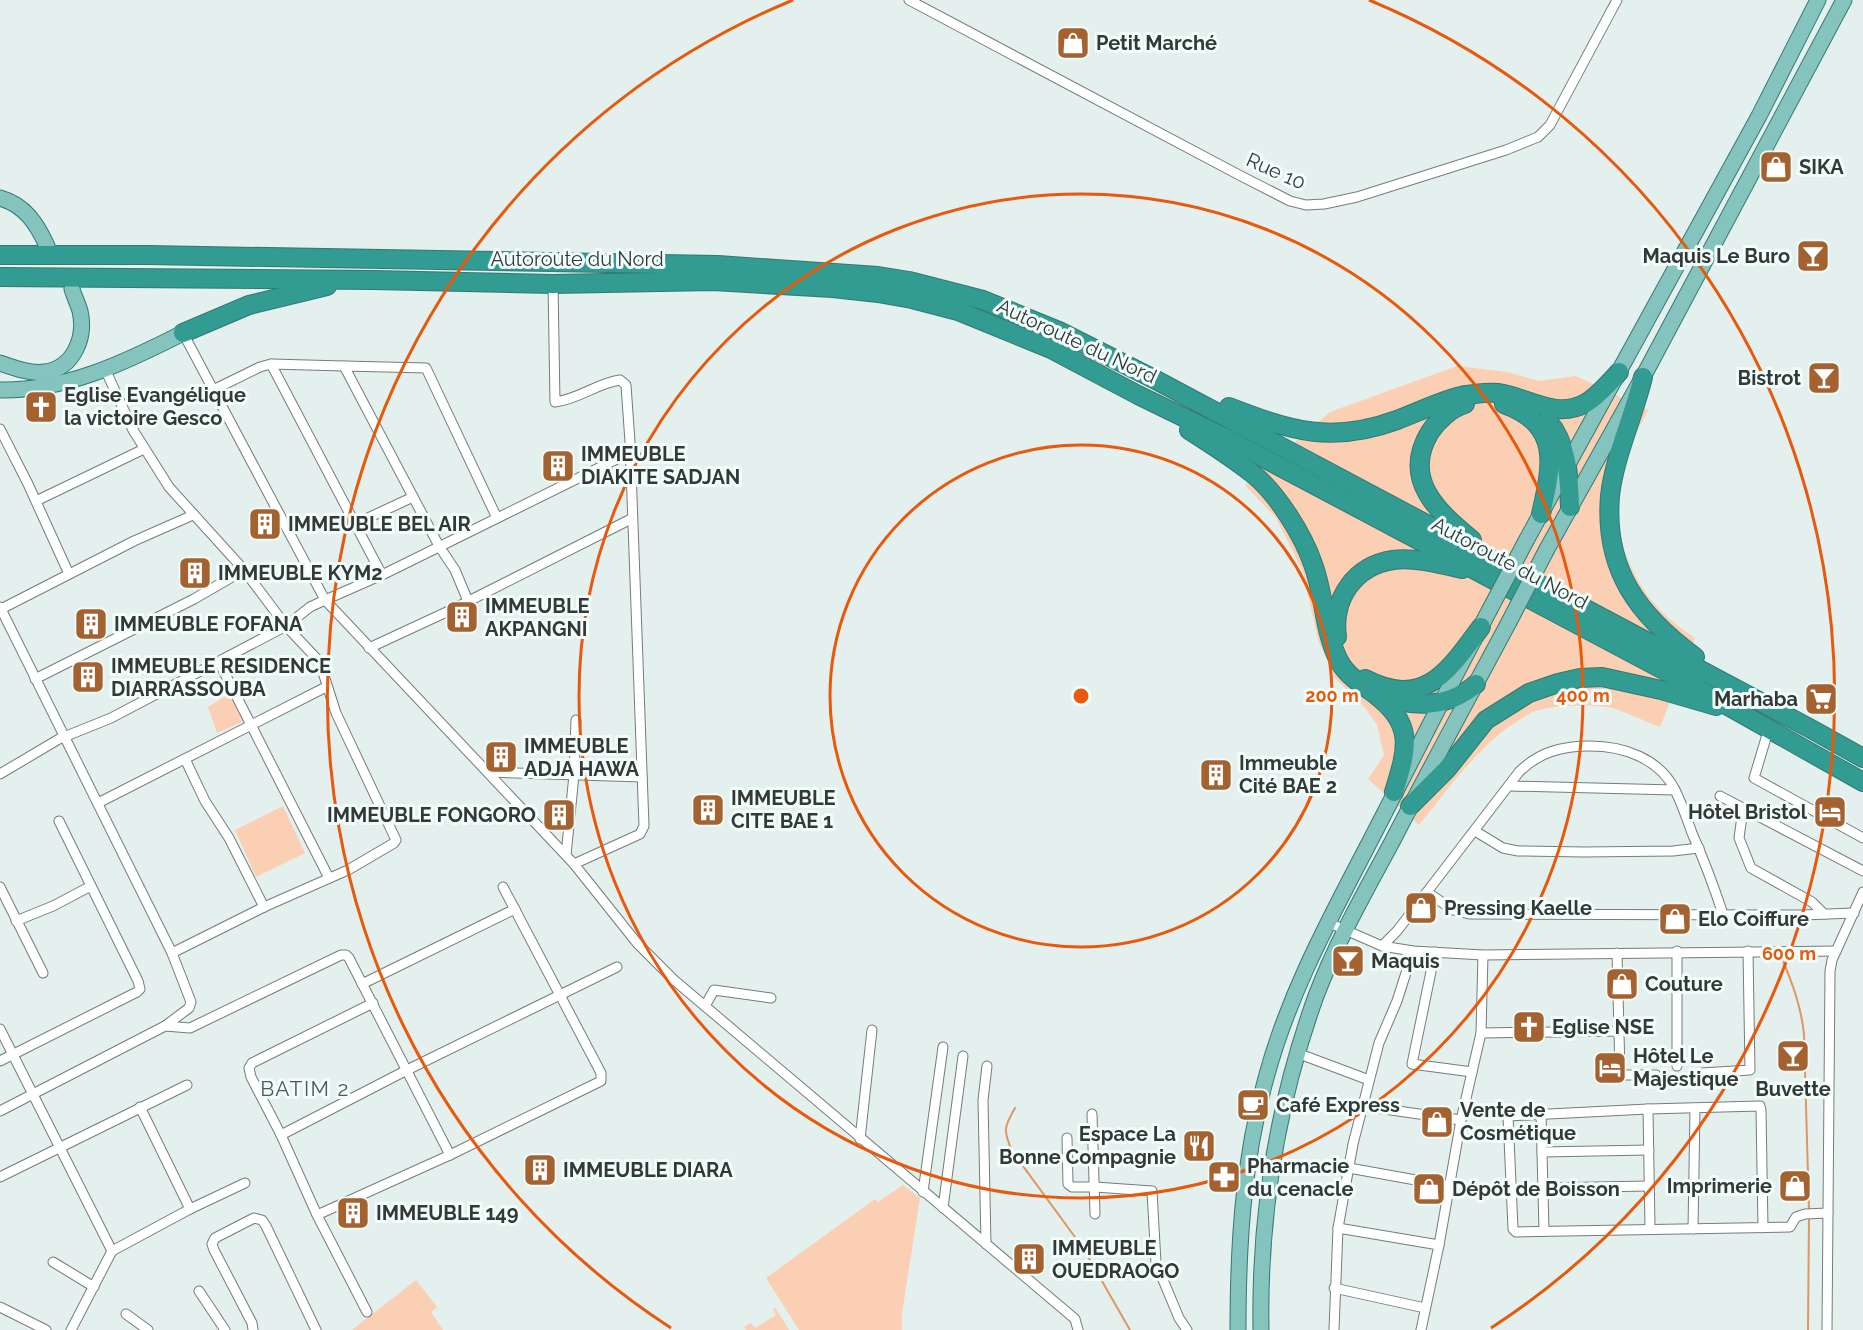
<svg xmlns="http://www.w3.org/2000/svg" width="1863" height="1330" font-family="Raleway,sans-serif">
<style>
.green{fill:#fbcfb3}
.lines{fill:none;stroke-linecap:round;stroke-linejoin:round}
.stream{stroke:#de9664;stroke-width:2}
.street-casing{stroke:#737d7c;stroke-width:11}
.primary-casing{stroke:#337972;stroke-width:17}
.highway-casing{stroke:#337972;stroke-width:20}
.street{stroke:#fff;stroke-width:9}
.primary{stroke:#84c3be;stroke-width:15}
.highway{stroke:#329b92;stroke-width:18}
.primary-bridge-casing{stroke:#337972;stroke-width:17;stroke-linecap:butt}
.primary-bridge{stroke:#84c3be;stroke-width:15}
.ring{fill:none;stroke:#e8590c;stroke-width:3}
.labels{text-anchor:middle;stroke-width:6;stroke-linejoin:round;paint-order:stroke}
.poi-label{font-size:20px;font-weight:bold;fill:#343938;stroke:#f1fdfb;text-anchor:start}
.street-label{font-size:20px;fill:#343938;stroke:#f1fdfb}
.neighbourhood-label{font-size:21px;letter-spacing:1.5px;fill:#4f5958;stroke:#f1fdfb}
.centre{fill:#e8590c;stroke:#f1fdfb;stroke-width:3}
.ring-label{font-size:18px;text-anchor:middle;font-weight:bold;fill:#e8590c;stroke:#f1fdfb;stroke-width:6;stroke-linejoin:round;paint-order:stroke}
</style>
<rect width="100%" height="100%" fill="#e4f0ee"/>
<g class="green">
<path d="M 1457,366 L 1507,372 L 1539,381 L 1576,376 L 1648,410 C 1642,423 1633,437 1629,451 C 1624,468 1619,488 1618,505 C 1616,545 1637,589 1666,616 C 1675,624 1685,631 1695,638 L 1660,727 C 1643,721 1625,711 1608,707 C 1591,704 1546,705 1531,713 C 1484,738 1452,784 1419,825 L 1368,779 L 1384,755 L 1377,725 L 1366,709 L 1335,678 L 1318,640 L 1303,572 L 1276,518 L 1245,485 L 1330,412 Z"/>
<path d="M 230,693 L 244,721 L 217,733 L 208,707 Z"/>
<path d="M 283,806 L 305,853 L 256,877 L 235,830 Z"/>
<path d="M 903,1185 L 920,1198 L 902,1313 L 902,1330 L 799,1330 L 766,1278 L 875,1199 L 878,1202 Z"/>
<path d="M 416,1280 L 437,1307 L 431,1312 L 443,1330 L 352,1330 Z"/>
<path d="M 775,1307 L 789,1330 L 746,1330 L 744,1327 L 751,1323 L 755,1328 L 776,1315 L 773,1309 Z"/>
</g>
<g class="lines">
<g class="stream">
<path d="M 1781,956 C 1792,982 1801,1006 1804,1034 L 1809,1211"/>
<path d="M 1015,1108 C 1004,1127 1003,1130 1012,1151 L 1083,1248 L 1130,1330"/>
<path d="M 1808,1330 L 1809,1216"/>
</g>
<defs>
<g id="street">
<path d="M 909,0 L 1241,176 L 1290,201 L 1306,205 L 1324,204 L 1357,197 L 1506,150 L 1538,137 L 1550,125 L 1617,0"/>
<path d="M 553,284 L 555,402 C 580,399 597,383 620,380 L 626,385 L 630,442 L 644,826 L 640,834 L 574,864"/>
<path d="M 271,364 L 382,575 L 629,453"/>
<path d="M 105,369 L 133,430 L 169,487 L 244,570 L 286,626 L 317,659 L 321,666 L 336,713 L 396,840 L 394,843 L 348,870 L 264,907 L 172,953"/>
<path d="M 213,390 L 260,367 L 271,364 L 344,366"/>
<path d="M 0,429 L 28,484 L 69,574"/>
<path d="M 36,501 L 144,449"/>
<path d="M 355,524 L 413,497"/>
<path d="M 382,575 L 325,600 L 574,864 L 637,943 L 674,980 L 1075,1319 L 1078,1330"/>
<path d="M 468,601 L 455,570 L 439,546 L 344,366 L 426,368 L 497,518"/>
<path d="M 0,607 L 172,953 L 191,1002 L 189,1008 L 165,1026 L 0,1111"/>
<path d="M 1,609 L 134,541 L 193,515"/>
<path d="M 369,648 L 453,609 L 631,519"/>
<path d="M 219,662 L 329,878"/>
<path d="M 35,679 L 194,599 L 244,570"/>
<path d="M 1769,728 L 1754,778 L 1863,838"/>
<path d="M 185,759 L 205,801 L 229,838 L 264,907"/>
<path d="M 488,772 L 642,777"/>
<path d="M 0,774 L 59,739 L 111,718 L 286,626 L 310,607 L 325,600 L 183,333"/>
<path d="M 1509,786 L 1675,790"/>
<path d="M 1720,796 L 1863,871"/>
<path d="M 98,803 L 326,687"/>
<path d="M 1743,809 L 1739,838 L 1751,868 L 1812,902 L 1824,914"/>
<path d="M 1475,831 L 1503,848 L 1518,851 L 1584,852 L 1673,851 L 1699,848"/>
<path d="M 566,855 L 574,775 L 576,720"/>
<path d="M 0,887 L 43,973"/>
<path d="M 1427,892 L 1453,910 L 1469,914 L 1803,915 L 1854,913"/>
<path d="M 16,921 L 53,906 L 91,886"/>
<path d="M 1327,922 L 1382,946 L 1397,931 L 1519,772 C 1539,752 1562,746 1590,746 C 1623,746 1659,758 1675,790 C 1682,804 1687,819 1692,833 C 1704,860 1714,887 1723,914"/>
<path d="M 1382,946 L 1413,951 L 1483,955 L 1836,951"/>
<path d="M 1677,951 L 1677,1066"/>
<path d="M 1435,952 L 1412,1064 L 1472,1072"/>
<path d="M 1617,953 L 1620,1073 L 1622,1075 L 1656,1075"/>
<path d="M 362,984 L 515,909"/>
<path d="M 705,1006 L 714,990 L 771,998"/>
<path d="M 165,1026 L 190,1028 L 341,955 L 346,955 L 349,958 L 450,1155"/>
<path d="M 0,1029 L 112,1251 L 71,1330"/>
<path d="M 1481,1033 L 1620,1031"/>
<path d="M 1297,1053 L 1369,1080"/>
<path d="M 0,1061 L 137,992 L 140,989 L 138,981 L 59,821"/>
<path d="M 1702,1073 L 1750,1070 L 1748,951"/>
<path d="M 1363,1106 L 1461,1120"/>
<path d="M 140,1107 L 190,1209"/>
<path d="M 1648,1109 L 1650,1228"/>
<path d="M 1541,1113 L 1544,1231"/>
<path d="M 1092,1114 L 1095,1214"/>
<path d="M 281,1135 L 407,1070 L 617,967"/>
<path d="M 1067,1138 L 1068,1184 L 1072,1187 L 1095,1187 L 1152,1191 L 1156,1263 L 1179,1318 L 1187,1330"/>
<path d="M 860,1139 L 872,1030"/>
<path d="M 1542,1152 L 1649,1150"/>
<path d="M 1349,1168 L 1449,1186"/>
<path d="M 0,1177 L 187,1085"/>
<path d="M 1543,1188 L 1649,1186"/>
<path d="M 923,1192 L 943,1047"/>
<path d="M 943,1208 L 963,1056"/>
<path d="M 317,1215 L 450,1155 L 601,1081 L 601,1073 L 503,887"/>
<path d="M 1338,1228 L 1439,1245"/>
<path d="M 1763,1228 L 1761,1110 L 1760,1106 L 1648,1109 L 1508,1116 L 1513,1229 L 1516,1232 L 1790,1227 L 1796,1217 L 1805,1214 L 1828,1213"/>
<path d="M 1693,1229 L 1695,1108"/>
<path d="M 986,1244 L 983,1100 L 987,1066"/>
<path d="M 112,1251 L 190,1209 L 245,1183"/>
<path d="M 53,1262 L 94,1287"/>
<path d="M 1334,1288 L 1425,1308"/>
<path d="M 199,1291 L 225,1330"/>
<path d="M 0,1307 L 46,1330"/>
<path d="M 367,1312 L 317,1215 L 281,1135 L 251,1077 L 249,1068 L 252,1063 L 373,1003"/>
<path d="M 126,1314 L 148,1330"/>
<path d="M 253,1330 L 252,1323 L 214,1250 L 212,1244 L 215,1238 L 254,1218 L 262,1220 L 266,1226 L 316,1330"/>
<path d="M 1334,1330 L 1338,1228 L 1353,1144 L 1379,1043 L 1397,1001 L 1413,951"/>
<path d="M 1421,1330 L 1439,1245 L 1461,1120 L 1481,1033 L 1483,955"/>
<path d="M 1827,1330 L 1830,971 L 1832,960 L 1863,892"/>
</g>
<g id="primary">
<path d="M 0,198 C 25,205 37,224 47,246"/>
<path d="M 0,363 C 14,368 30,374 45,372 C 74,368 86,337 80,311 C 78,304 74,296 72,289"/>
<path d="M 0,390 C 66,391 126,362 183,333"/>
<path d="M 1527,539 L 1759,116 L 1818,0"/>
<path d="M 1547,549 L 1643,377 L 1844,0"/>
<path d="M 1238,1330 C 1238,1245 1243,1160 1266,1078 C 1288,996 1327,924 1366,849 C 1407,770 1447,690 1489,611"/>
<path d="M 1261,1330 C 1259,1216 1277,1104 1316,996 C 1336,943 1365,892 1392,842 C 1430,768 1470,695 1509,622"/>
</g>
<g id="highway">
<path d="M 0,255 L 149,255 L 718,265 L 878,276 L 909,281 L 983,300 L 1059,331 L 1154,379 L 1813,730 L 1863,758"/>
<path d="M 0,277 L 374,280 L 553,284 L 713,281 L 833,288 L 878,293 L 912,299 L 958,311 L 1051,349 L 1138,395 L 1226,438 L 1673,675 L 1863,782"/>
<path d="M 183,333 L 249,305 L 327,286"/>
<path d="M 1643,377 C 1634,415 1614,458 1610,496 C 1604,570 1638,615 1695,657"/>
<path d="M 1465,404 C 1451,408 1438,420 1430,432 C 1401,479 1438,512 1472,540"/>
<path d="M 1504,404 C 1562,425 1552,466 1541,514"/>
<path d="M 1229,407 C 1291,431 1332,444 1397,420 C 1416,413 1447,398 1466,395 C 1476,394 1487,392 1498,393 C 1528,397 1555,420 1586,403 C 1598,396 1609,383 1619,372"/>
<path d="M 1548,421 C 1568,444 1569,478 1570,507"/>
<path d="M 1189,430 C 1211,444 1233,458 1253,474 C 1277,493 1303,535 1313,564 C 1325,596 1323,629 1339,661 C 1346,674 1359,683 1372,692 C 1415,724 1408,747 1394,792"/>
<path d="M 1337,637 C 1332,599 1354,566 1393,560 C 1415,557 1441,564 1462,569"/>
<path d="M 1365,679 C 1425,710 1449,670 1481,627"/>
<path d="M 1379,696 C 1414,707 1447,709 1476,684"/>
<path d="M 1410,806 L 1447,769 L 1486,720 L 1529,693 L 1558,683 L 1580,678 L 1602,677 L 1661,690 L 1716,706"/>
</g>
</defs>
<use href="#street" class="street-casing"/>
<use href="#primary" class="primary-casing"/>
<use href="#highway" class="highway-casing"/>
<use href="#street" class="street"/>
<use href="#primary" class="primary"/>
<use href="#highway" class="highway"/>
<defs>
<g id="primary-bridge">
<path d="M 1489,611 L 1527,539"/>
<path d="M 1509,622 L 1547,549"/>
</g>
</defs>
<use href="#primary-bridge" class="primary-bridge-casing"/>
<use href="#primary-bridge" class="primary-bridge"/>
</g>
<g class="ring">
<circle cx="1081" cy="696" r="251"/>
<circle cx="1081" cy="696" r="502"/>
<path d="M671 1328A753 753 0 0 1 793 0M1369 0A753 753 0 0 1 1491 1328"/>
</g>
<defs>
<symbol id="shop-square" viewBox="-11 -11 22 22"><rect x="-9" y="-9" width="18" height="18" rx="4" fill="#a56231" stroke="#f1fdfb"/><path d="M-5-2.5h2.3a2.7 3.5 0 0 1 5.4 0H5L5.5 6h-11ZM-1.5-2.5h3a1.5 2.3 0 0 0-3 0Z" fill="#fff"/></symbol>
<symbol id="bar-square" viewBox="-11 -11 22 22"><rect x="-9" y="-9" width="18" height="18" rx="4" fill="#a56231" stroke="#f1fdfb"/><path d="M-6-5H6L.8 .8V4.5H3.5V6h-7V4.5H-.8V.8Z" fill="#fff"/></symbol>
<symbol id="church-square" viewBox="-11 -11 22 22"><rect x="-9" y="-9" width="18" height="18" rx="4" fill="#a56231" stroke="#f1fdfb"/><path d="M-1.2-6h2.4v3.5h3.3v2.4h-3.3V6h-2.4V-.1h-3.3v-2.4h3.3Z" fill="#fff"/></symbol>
<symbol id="building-square" viewBox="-11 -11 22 22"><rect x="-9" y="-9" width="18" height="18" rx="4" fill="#a56231" stroke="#f1fdfb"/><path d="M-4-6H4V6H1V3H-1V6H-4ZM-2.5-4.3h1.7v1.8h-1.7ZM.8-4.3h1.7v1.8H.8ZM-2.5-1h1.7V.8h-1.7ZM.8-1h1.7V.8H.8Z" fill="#fff"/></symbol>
<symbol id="supermarket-square" viewBox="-11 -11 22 22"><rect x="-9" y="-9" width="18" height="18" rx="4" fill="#a56231" stroke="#f1fdfb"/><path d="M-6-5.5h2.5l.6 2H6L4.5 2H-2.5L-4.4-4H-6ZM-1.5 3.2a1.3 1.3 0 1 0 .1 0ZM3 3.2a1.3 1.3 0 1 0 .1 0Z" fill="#fff"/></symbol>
<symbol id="hotel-square" viewBox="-11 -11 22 22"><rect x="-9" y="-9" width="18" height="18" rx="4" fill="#a56231" stroke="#f1fdfb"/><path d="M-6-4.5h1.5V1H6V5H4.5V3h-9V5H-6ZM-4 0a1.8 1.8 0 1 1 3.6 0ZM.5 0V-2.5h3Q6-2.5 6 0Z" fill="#fff"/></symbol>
<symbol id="cafe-square" viewBox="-11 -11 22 22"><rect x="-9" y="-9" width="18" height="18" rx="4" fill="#a56231" stroke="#f1fdfb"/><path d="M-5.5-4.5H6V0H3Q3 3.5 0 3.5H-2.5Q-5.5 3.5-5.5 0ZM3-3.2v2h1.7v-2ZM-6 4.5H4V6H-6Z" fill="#fff"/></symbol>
<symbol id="restaurant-square" viewBox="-11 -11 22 22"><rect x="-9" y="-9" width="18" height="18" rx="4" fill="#a56231" stroke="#f1fdfb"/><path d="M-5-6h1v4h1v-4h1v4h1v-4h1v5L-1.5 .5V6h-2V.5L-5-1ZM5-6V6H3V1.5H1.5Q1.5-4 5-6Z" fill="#fff"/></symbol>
<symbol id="pharmacy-square" viewBox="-11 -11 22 22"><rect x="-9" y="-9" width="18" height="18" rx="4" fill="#a56231" stroke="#f1fdfb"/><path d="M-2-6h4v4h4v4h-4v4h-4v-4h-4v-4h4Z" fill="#fff"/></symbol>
</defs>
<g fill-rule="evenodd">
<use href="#shop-square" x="1054" y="24" width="38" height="38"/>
<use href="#shop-square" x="1757" y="148" width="38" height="38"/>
<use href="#bar-square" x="1794" y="237" width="38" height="38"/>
<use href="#bar-square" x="1805" y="359" width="38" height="38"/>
<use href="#church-square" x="22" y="388" width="38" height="38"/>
<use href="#building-square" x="539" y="447" width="38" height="38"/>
<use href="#building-square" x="246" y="505" width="38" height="38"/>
<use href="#building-square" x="176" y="554" width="38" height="38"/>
<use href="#building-square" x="443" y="598" width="38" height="38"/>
<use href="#building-square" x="72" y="605" width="38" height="38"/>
<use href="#building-square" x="69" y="658" width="38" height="38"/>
<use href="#supermarket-square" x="1802" y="680" width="38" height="38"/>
<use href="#building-square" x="482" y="738" width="38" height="38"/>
<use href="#building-square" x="1197" y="756" width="38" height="38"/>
<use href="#building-square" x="689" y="791" width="38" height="38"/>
<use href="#hotel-square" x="1811" y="793" width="38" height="38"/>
<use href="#building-square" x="540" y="796" width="38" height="38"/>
<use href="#shop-square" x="1402" y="889" width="38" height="38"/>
<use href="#shop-square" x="1656" y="900" width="38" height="38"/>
<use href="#bar-square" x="1329" y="942" width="38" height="38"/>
<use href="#shop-square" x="1603" y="965" width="38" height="38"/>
<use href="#church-square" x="1510" y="1008" width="38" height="38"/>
<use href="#bar-square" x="1774" y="1037" width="38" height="38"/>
<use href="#hotel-square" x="1591" y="1049" width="38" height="38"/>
<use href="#cafe-square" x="1234" y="1086" width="38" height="38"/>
<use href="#shop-square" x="1418" y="1103" width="38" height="38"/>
<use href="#restaurant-square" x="1180" y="1127" width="38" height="38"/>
<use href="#building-square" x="521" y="1151" width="38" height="38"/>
<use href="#pharmacy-square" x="1205" y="1158" width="38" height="38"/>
<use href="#shop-square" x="1776" y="1167" width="38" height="38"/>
<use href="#shop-square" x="1410" y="1170" width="38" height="38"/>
<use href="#building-square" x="334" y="1194" width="38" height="38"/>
<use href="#building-square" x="1010" y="1240" width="38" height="38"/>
</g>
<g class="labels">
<g class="poi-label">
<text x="1096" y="50">Petit Marché</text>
<text x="1799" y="174">SIKA</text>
<text x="1790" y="263" text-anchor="end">Maquis Le Buro</text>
<text x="1801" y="385" text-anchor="end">Bistrot</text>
<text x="64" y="402">Eglise Evangélique<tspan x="64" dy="23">la victoire Gesco</tspan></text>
<text x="581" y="461">IMMEUBLE<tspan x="581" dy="23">DIAKITE SADJAN</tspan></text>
<text x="288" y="531">IMMEUBLE BEL AIR</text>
<text x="218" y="580">IMMEUBLE KYM2</text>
<text x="485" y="613">IMMEUBLE<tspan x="485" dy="23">AKPANGNI</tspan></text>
<text x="114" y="631">IMMEUBLE FOFANA</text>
<text x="111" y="673">IMMEUBLE RESIDENCE<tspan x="111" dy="23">DIARRASSOUBA</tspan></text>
<text x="1798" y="706" text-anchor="end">Marhaba</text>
<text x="524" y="753">IMMEUBLE<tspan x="524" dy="23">ADJA HAWA</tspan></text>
<text x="1239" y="770">Immeuble<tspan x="1239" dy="23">Cité BAE 2</tspan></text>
<text x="731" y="805">IMMEUBLE<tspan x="731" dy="23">CITE BAE 1</tspan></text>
<text x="1807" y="819" text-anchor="end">Hôtel Bristol</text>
<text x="536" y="822" text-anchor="end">IMMEUBLE FONGORO</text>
<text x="1444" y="915">Pressing Kaelle</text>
<text x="1698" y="926">Elo Coiffure</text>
<text x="1371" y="968">Maquis</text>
<text x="1645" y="991">Couture</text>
<text x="1552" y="1034">Eglise NSE</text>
<text x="1633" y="1063">Hôtel Le<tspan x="1633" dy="23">Majestique</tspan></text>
<text x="1793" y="1096" text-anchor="middle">Buvette</text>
<text x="1276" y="1112">Café Express</text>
<text x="1460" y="1117">Vente de<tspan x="1460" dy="23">Cosmétique</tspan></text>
<text x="1176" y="1141" text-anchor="end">Espace La<tspan x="1176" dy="23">Bonne Compagnie</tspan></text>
<text x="1247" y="1173">Pharmacie<tspan x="1247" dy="23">du cenacle</tspan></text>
<text x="563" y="1177">IMMEUBLE DIARA</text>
<text x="1772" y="1193" text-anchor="end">Imprimerie</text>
<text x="1452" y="1196">Dépôt de Boisson</text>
<text x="376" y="1220">IMMEUBLE 149</text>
<text x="1052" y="1255">IMMEUBLE<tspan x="1052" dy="23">OUEDRAOGO</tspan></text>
</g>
<g class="street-label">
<text transform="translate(1276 171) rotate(24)" y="7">Rue 10</text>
<text x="577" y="266">Autoroute du Nord</text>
<text transform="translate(1077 341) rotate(25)" y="7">Autoroute du Nord</text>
<text transform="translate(1510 563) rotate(28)" y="7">Autoroute du Nord</text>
</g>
<g class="neighbourhood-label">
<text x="305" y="1096">BATIM 2</text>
</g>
</g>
<circle cx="1081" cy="696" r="9" class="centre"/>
<g class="ring-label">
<text x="1332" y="702">200 m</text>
<text x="1583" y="702">400 m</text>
<text x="1789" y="960">600 m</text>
</g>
</svg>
